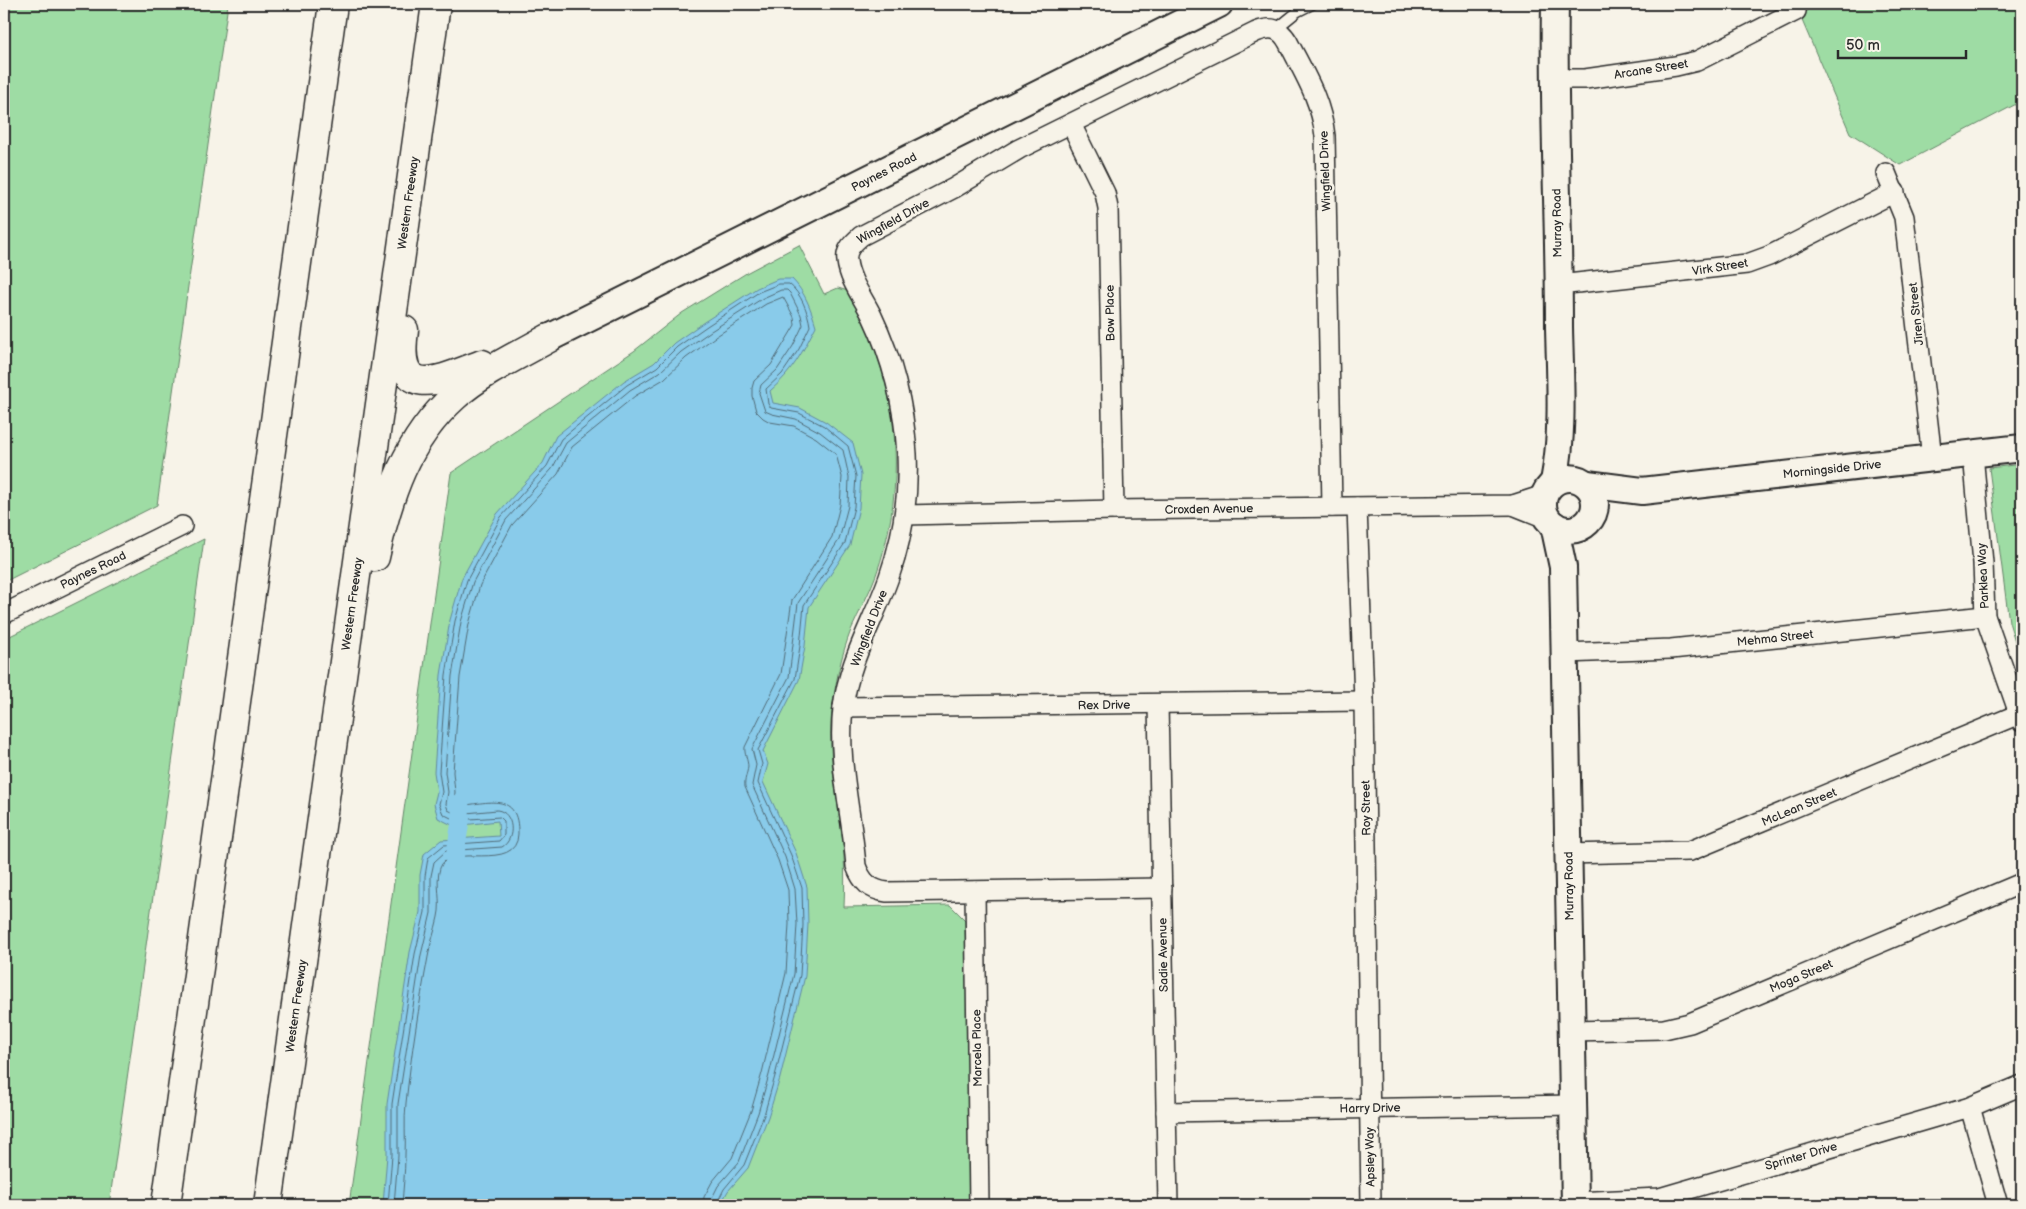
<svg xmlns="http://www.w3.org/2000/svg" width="2026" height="1209" font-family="'Balsamiq Sans',sans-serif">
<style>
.green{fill:#9edca4;stroke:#648468}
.water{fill:#89cbea;stroke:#638b9e}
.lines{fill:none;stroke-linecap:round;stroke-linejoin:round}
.shore{stroke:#516b77;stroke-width:1}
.canal{stroke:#89cbea;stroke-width:18}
.lane-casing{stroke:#2b2b2b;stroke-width:12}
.street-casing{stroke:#2b2b2b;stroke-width:22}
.secondary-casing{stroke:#2b2b2b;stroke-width:30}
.highway-casing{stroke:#2b2b2b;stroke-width:31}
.lane{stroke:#f7f3e8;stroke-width:9}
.street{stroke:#f7f3e8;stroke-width:19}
.secondary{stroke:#f7f3e8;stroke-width:26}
.highway{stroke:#f7f3e8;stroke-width:28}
.labels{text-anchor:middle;stroke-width:5;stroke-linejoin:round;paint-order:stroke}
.street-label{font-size:12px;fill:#2b2b2b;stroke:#f7f3e8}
</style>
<rect width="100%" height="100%" fill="#f7f3e8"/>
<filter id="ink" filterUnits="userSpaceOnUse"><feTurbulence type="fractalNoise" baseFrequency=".02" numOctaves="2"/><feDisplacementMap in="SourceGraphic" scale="10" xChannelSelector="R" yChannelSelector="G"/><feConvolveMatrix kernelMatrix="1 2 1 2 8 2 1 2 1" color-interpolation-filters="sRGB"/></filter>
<g filter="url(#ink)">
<g class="green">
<path d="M 4,4 L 228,4 L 157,505 L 4,582 Z"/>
<path d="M 1795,4 L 2022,4 L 2022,101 L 1900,165 L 1850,133 Z"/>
<path d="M 799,245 L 824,294 L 838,288 L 848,291 C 857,310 868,329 875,349 C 902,422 902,502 876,575 C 869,594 859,612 851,630 C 841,656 835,684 832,711 C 827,754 837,793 842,835 C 845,859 845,883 844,907 L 950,905 L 965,920 L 971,1205 L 349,1205 L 451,473 L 634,351 L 682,313 L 748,272 Z"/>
<path d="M 2022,464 L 2022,664 L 2009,622 L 1989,468 Z"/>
<path d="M 204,539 L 109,1205 L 4,1205 L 4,639 Z"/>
</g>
<path class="water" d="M 778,279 L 792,279 C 805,292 811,309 816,326 C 802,353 793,371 770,391 L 773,403 L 800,408 L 826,422 L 853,443 L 861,475 L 859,508 L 850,545 L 809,607 L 805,646 L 799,680 L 763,751 L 768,764 L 763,782 L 796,853 L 807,887 L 808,924 L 805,976 L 780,1078 L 768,1117 L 748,1168 L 728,1191 L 720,1205 L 383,1205 L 387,1155 L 387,1104 L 410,952 L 420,912 L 420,875 L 424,854 L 441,840 L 499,836 L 498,821 L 454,826 L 438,818 L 434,804 L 437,792 L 434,772 L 441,675 L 450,620 L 462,578 L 497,514 L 543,463 L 556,436 L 624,381 L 654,363 L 674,343 L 704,322 L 757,288 Z"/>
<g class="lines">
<g class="shore">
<path d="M 388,1205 L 392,1155 L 392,1104 L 415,954 L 425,912 L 425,876 L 428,858 L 444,845 L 499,841 L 504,835 L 504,821 L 500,817 L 455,820 L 443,814 L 439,804 L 442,792 L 439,772 L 446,675 L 455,621 L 467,580 L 501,517 L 547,466 L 561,439 L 627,385 L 657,367 L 677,347 L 707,326 L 759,292 L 779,284 L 789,284 C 801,293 808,312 810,326 L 799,349 L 782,374 L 766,389 L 768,404 L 771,408 L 799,413 L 824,426 L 848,446 L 856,476 L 854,507 L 845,543 L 804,605 L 800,646 L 795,679 L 758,750 L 762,764 L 758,783 L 791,855 L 802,888 L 803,925 L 800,975 L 775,1076 L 764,1115 L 744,1165 L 724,1189 L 716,1205"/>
<path d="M 394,1205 L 398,1156 L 398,1104 L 421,955 L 431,913 L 431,876 L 434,862 L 446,851 L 502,847 C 516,839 514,812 497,810 L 456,814 L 448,810 L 446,804 L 448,792 L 445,772 L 452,676 L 461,622 L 473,582 L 506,520 L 552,469 L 566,443 L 630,390 L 660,372 L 681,352 L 711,331 L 763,298 L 781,290 L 787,290 L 790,293 L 801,315 L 803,325 L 793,346 L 777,370 L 761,385 L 759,393 L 765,411 L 772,414 L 796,419 L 820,432 L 843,450 L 849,477 L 848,506 L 839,540 L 798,603 L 789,677 L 752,749 L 756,765 L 752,785 L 785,857 L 795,889 L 797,924 L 794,974 L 769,1075 L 758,1113 L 739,1162 L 718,1186 L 711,1200 L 710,1205"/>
<path d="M 402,1205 C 403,1189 405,1173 405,1156 C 406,1139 404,1121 406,1103 C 411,1055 419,1005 428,957 C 430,944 435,931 438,917 C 442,901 435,884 440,868 C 448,841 517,874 518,834 C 519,791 488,803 458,806 L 454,803 L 455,792 L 453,772 L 460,677 L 469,624 L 480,585 L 512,525 L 558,474 L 572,447 L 635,396 L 664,379 L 686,358 L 715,337 L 766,304 L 783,297 L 794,317 L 795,325 L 771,365 L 754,381 L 752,388 L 752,396 L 756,411 L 763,418 L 770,422 L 794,426 L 816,438 L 836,454 L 842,477 L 840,505 L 832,537 L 792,600 L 781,674 L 745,747 C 744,754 748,760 748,767 C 747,774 744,780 745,787 L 778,860 L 788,890 L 789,924 L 786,973 L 762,1073 L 751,1111 L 732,1158 L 712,1182 L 704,1197 L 703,1205"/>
</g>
<path class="canal" d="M 454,862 L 461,818 L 460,802"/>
<defs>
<path id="lane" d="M 1276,29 L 1297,12 L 1313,4"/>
<g id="street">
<path d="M 1554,79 L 1585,79 L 1676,66 L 1697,61 L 1796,11"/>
<path d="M 1071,124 L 1105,193 L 1108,208 L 1114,510"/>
<path d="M 1886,173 L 1904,217 L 1932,458"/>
<path d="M 1559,285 L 1747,264 L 1769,256 L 1895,192"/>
<path d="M 1973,454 L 1983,563 L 1985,616 L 2022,722"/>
<path d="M 1513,505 L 1548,519"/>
<path d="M 1357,507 L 1364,701 L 1371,1205"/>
<path d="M 905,515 L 1114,510 L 1513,505 L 1544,495"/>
<path d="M 4,614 L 182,526"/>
<path d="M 1565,653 L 1671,649 L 1985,616"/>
<path d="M 1158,704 L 1168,1205"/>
<path d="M 843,707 L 1364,701"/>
<path d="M 1568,854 L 1690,851 L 2019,714"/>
<path d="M 1162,888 L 887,892 C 870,890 862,882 856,866 C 852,814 837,761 843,708 C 848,662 874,620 889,577 C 903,537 909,496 907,454 C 904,406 893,360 872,316 C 864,299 849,280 847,261 C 845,250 853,243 861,236 L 954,188 L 1019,149 L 1256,32 C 1271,26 1280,28 1288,42 C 1305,75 1321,100 1325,136 L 1332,507"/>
<path d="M 975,891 L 979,1205"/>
<path d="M 1571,1031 L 1664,1029 L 1690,1023 L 2022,883"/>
<path d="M 1970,1107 L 1998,1205"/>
<path d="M 1166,1112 L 1573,1105"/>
<path d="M 1575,1202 L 1659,1198 L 1970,1107 L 2022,1085"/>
</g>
<g id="secondary">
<path d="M 549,338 L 1219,4"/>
<circle cx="1569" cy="504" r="26"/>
<path d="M 1554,482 C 1564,432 1560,378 1559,327 C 1559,219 1553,112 1555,4"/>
<path d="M 1587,484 L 1642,491 L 2022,448"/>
<path d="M 1554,525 L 1563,567 L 1575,1205"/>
</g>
<g id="highway">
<path d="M 404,330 C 394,403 438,381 482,364"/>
<path d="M 375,557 C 388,496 406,440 455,396 C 482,372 517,356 549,338"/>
<path d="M 166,1205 L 333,4"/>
<path d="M 268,1205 L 436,4"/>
</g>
</defs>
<use href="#lane" class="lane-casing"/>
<use href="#street" class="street-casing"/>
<use href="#secondary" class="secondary-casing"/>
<use href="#highway" class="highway-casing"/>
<use href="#lane" class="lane"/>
<use href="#street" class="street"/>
<use href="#secondary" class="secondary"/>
<use href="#highway" class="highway"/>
</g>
</g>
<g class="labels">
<g class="street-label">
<text transform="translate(1651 69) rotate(-9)" y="4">Arcane Street</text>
<text transform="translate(1325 171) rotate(-92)" y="4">Wingfield Drive</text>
<text transform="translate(884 172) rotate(-27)" y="4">Paynes Road</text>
<text transform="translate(408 203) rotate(-82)" y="4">Western Freeway</text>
<text transform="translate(893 221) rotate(-29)" y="4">Wingfield Drive</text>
<text transform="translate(1557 223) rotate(-91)" y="4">Murray Road</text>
<text transform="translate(1720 267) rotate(-9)" y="4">Virk Street</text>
<text transform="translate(1110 313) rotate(-91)" y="4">Bow Place</text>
<text transform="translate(1916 314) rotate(-96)" y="4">Jiren Street</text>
<text transform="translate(1832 469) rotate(-6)" y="4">Morningside Drive</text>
<text transform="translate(1209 509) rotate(-1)" y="4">Croxden Avenue</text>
<text transform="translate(93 570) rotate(-26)" y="4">Paynes Road</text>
<text transform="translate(1983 576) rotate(-93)" y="4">Parklea Way</text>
<text transform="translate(352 604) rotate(-82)" y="4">Western Freeway</text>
<text transform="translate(869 628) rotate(-69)" y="4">Wingfield Drive</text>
<text transform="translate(1775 638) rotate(-6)" y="4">Mehma Street</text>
<text transform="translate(1104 705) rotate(-1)" y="4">Rex Drive</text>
<text transform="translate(1799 807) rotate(-23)" y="4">McLean Street</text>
<text transform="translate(1366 808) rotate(-91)" y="4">Roy Street</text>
<text transform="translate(1569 886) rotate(-91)" y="4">Murray Road</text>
<text transform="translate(1163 955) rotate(-91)" y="4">Sadie Avenue</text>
<text transform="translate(1801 976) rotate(-23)" y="4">Moga Street</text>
<text transform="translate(296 1006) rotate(-82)" y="4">Western Freeway</text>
<text transform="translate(977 1048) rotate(-91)" y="4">Marcela Place</text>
<text transform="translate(1370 1108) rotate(-1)" y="4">Harry Drive</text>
<text transform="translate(1801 1156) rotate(-16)" y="4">Sprinter Drive</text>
<text transform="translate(1370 1157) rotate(-91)" y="4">Apsley Way</text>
</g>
</g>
<rect width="2026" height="1209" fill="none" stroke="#f7f3e8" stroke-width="20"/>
<rect x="10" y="10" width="2006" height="1189" fill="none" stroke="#2b2b2b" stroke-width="2" filter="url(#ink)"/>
<path d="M1838 50v8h128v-8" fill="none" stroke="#2b2b2b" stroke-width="2.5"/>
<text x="1846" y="50" font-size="15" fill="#2b2b2b" stroke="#f7f3e8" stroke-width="4" paint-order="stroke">50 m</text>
</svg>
